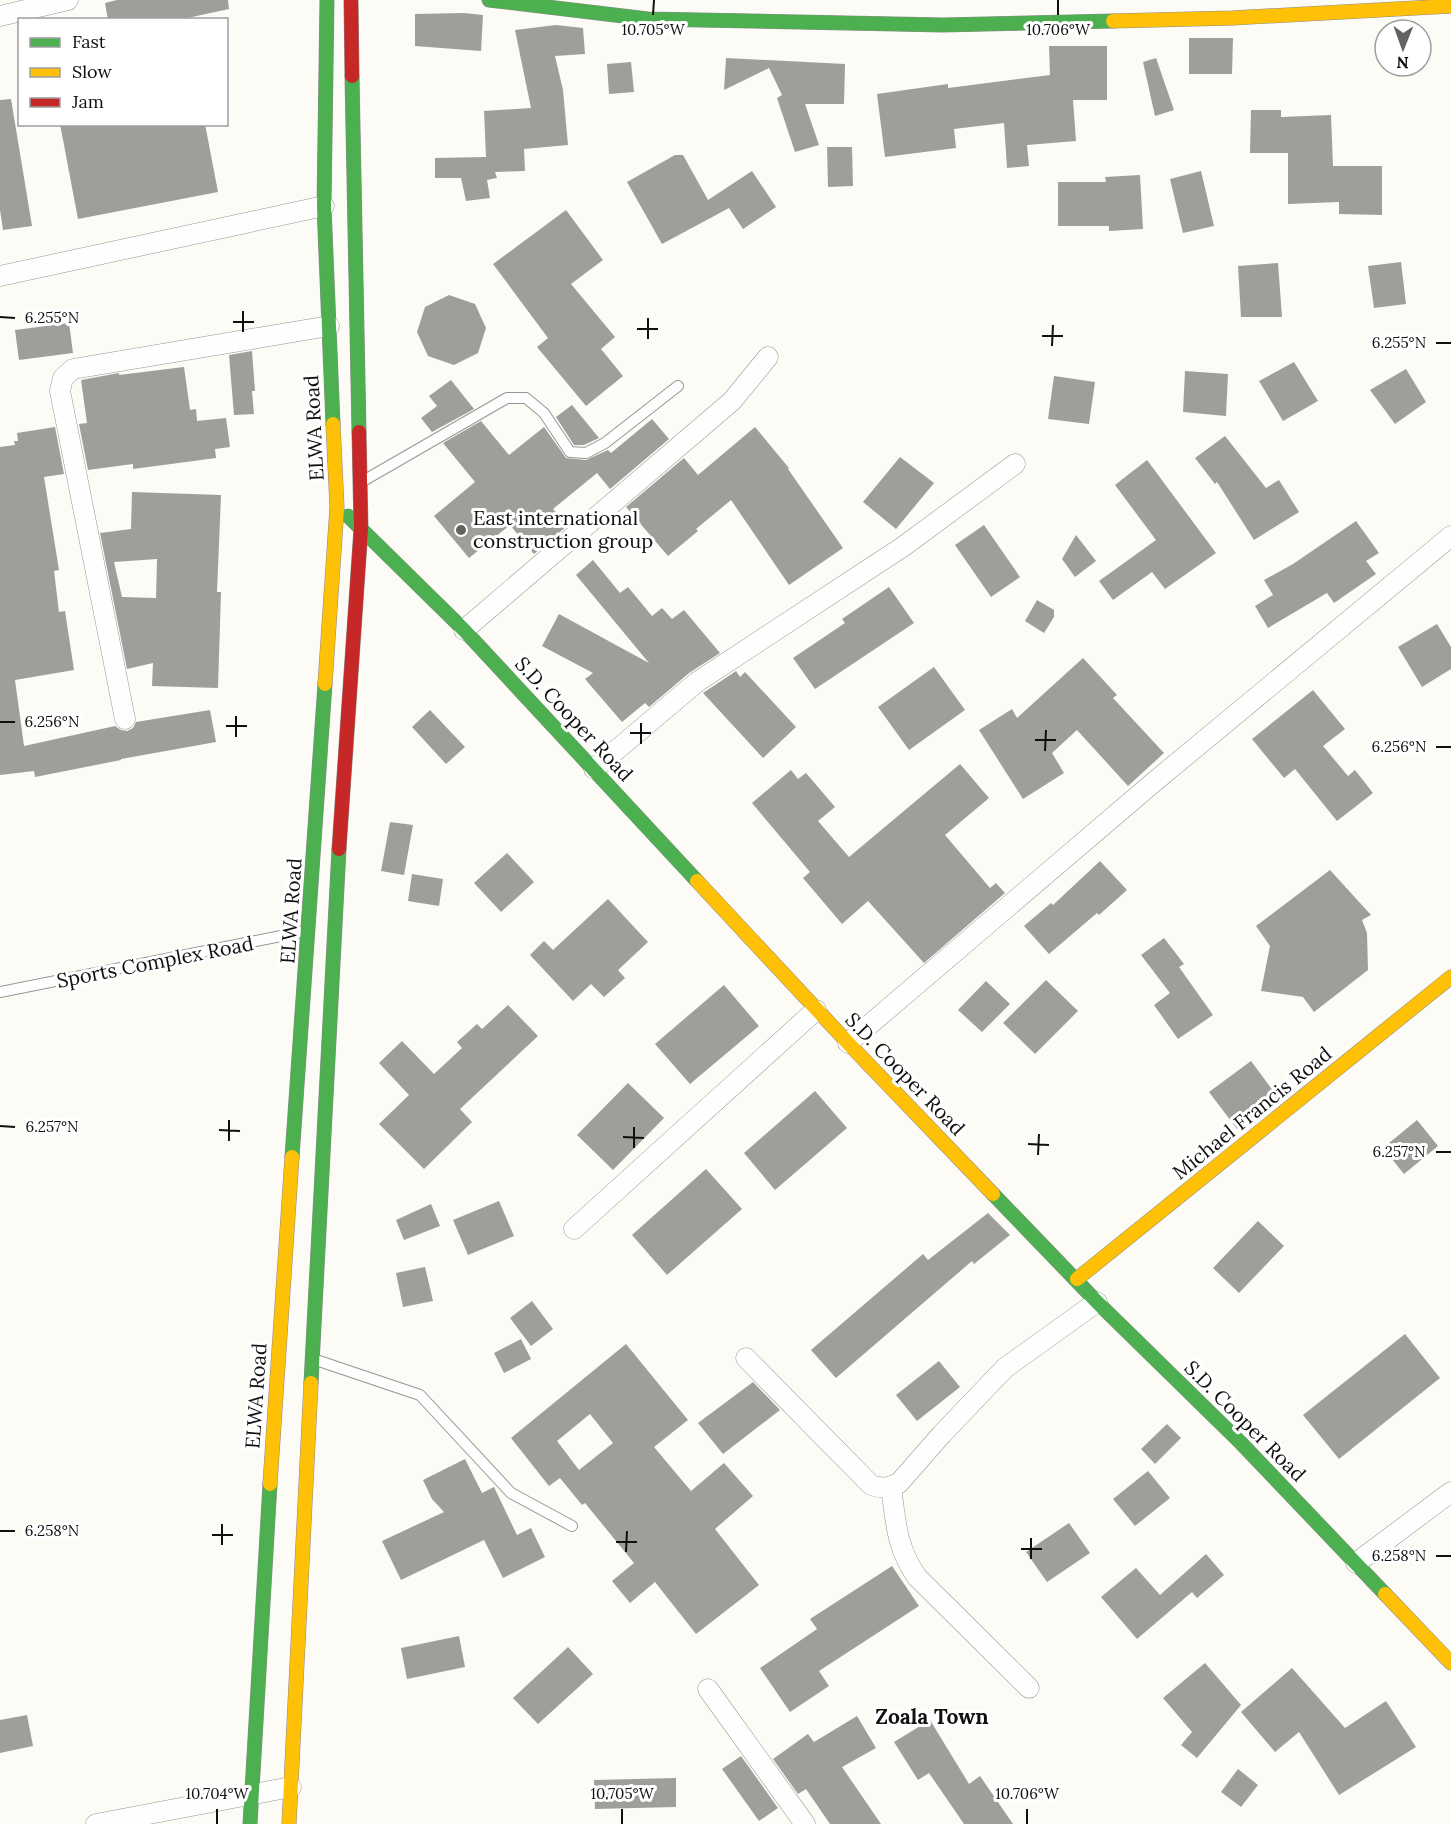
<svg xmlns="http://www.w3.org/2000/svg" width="1451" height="1824" font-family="Lora,serif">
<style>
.building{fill:#a09e9a;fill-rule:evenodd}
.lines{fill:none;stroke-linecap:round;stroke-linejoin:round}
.lane-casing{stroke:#969693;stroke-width:12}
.street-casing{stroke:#969693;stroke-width:21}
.fast-casing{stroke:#8d8c8a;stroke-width:15}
.slow-casing{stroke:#8d8c8a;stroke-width:15}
.jam-casing{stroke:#8d8c8a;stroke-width:15}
.lane{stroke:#fffefe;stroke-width:10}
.street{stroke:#fffefe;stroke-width:20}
.fast{stroke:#4caf50;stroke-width:14}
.slow{stroke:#ffc107;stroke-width:14}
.jam{stroke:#c62828;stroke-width:14}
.ticks{fill:none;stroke:#101010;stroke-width:2}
.poi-dot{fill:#636260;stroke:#fff;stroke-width:2}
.labels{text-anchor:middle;stroke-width:6;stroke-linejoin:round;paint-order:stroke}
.street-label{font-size:20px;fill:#101010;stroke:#fff}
.poi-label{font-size:20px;fill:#101010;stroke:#fff;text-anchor:start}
.neighbourhood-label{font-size:21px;font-weight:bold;fill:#101010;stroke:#fff}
.ticks-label{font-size:15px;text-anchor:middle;fill:#101010;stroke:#fff;stroke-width:6;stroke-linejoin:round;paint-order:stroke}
</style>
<rect width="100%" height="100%" fill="#fcfbf5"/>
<g class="building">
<path d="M 117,0 L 228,0 L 229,9 L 178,20 L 108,20 L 105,3 Z"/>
<path d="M 464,13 L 483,15 L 481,51 L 415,46 L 415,14 Z"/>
<path d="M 556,25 L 583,28 L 585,54 L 555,56 L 563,90 L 568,145 L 524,149 L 525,171 L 495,172 L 497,178 L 487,180 L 490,198 L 466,201 L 461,178 L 435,178 L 435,158 L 486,157 L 484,111 L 531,108 L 515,30 Z"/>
<path d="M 1189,38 L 1233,38 L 1232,74 L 1189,74 Z"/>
<path d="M 1049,46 L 1107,46 L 1107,100 L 1073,100 L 1076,141 L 1027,145 L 1029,166 L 1007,168 L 1004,123 L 954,129 L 956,148 L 885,157 L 877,94 L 948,84 L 948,88 L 1050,75 Z"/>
<path d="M 726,58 L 845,64 L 844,104 L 805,104 L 819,145 L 795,152 L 777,98 L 782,95 L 769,68 L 724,90 Z"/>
<path d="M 1156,58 L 1174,110 L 1155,116 L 1143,62 Z"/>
<path d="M 631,62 L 634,92 L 609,94 L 607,64 Z"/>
<path d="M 11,99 L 32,226 L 3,230 L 0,210 L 0,100 Z"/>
<path d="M 1251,110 L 1281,110 L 1281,117 L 1331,115 L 1333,166 L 1382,166 L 1382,215 L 1339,214 L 1339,202 L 1288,204 L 1288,153 L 1250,153 Z"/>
<path d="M 60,124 L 205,124 L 218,192 L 78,219 Z"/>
<path d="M 827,147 L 852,147 L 853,186 L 828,187 Z"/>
<path d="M 675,155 L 683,155 L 708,200 L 752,171 L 776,207 L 743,229 L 729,208 L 662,244 L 627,182 Z"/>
<path d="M 1201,171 L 1214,226 L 1183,233 L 1170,179 Z"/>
<path d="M 1140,175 L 1143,229 L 1109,231 L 1109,226 L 1058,226 L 1058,182 L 1106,182 L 1105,177 Z"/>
<path d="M 566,210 L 603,260 L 571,284 L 615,337 L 601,349 L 623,376 L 586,406 L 537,347 L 548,338 L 493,264 Z"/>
<path d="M 1401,262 L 1406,304 L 1374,308 L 1368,266 Z"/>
<path d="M 1278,263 L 1282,317 L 1241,317 L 1238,266 Z"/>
<path d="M 449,295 L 475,304 L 486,328 L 478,353 L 454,365 L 428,356 L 417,332 L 425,307 Z"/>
<path d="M 69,323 L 73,353 L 19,360 L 15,330 Z"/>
<path d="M 252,351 L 255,391 L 252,391 L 254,414 L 234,415 L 229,355 Z"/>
<path d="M 1294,362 L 1318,401 L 1283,421 L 1259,381 Z"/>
<path d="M 184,367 L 190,410 L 196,409 L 197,421 L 226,418 L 230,447 L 215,449 L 216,458 L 133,469 L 133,464 L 88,470 L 79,424 L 87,423 L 81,380 L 119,373 L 119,375 Z"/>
<path d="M 1406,369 L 1426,402 L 1395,424 L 1370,390 Z"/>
<path d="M 1185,371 L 1228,374 L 1226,416 L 1183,412 Z"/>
<path d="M 1054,376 L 1095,382 L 1089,424 L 1048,419 Z"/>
<path d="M 451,380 L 474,409 L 432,432 L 421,418 L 437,406 L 429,396 Z"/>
<path d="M 572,405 L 599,438 L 584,445 L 574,445 L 556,417 Z"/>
<path d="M 652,419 L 669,439 L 610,489 L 597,473 L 553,509 L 567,526 L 534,554 L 510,525 L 469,558 L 434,516 L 475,482 L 443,443 L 481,421 L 509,455 L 544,427 L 566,458 L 586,460 L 608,450 L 611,453 Z"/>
<path d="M 55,427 L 64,474 L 44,477 L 59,570 L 54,571 L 59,612 L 65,611 L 74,670 L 15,680 L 24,746 L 115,726 L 121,730 L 127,731 L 133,728 L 136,722 L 210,710 L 216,742 L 121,759 L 121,760 L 35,777 L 34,771 L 0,775 L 0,447 L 15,445 L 14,441 L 18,441 L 17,433 Z"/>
<path d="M 755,427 L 789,468 L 788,469 L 843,548 L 789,585 L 731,500 L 696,529 L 698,531 L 668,556 L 626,507 L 684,458 L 698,475 Z"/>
<path d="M 1225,436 L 1266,488 L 1279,480 L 1299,512 L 1254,540 L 1217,482 L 1215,484 L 1195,458 Z"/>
<path d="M 900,457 L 934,483 L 896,529 L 863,502 Z"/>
<path d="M 1147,460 L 1216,553 L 1165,589 L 1152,572 L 1113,600 L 1099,581 L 1156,540 L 1115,485 Z"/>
<path d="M 132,492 L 221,495 L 217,592 L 221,592 L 218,688 L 152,686 L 153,663 L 127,669 L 100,533 L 131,529 ZM 157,559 L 156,598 L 122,597 L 114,562 Z"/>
<path d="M 1356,521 L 1379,553 L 1366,561 L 1376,574 L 1334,603 L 1327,593 L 1268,628 L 1255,606 L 1273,595 L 1264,580 L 1293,564 Z"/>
<path d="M 984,525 L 1020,577 L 991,597 L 955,545 Z"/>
<path d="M 1076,535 L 1096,561 L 1075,577 L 1062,559 Z"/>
<path d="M 593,560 L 620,593 L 628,587 L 652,616 L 662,608 L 672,619 L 684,610 L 720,653 L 689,673 L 649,707 L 645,703 L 622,722 L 585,679 L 593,673 L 542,646 L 559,614 L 649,663 L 576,575 Z"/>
<path d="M 889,587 L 914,623 L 815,689 L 793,658 L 845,623 L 842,619 Z"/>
<path d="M 1037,600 L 1054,610 L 1054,617 L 1044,633 L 1025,621 Z"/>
<path d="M 1437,624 L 1451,647 L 1451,669 L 1422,687 L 1398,647 Z"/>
<path d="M 1083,658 L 1117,695 L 1113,698 L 1164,753 L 1128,786 L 1077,730 L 1052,753 L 1064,773 L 1023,799 L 979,730 L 1012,709 L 1017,718 Z"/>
<path d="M 934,667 L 965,710 L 909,750 L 878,707 Z"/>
<path d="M 736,671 L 740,677 L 745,672 L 796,727 L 763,758 L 703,693 Z"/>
<path d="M 1313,690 L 1345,729 L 1323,746 L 1348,776 L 1355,770 L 1373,793 L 1337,821 L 1295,769 L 1284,778 L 1252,739 Z"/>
<path d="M 430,710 L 465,747 L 446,764 L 412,727 Z"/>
<path d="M 960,764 L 989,798 L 945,835 L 990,888 L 996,883 L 1005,893 L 924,963 L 868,901 L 842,924 L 803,878 L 810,872 L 752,803 L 791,770 L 798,779 L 806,773 L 835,807 L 818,821 L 849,857 Z"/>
<path d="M 390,822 L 413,825 L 404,875 L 381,871 Z"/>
<path d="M 507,853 L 534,882 L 501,912 L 474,883 Z"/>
<path d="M 1100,861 L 1127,890 L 1099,915 L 1097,913 L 1049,954 L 1024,926 L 1051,903 L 1053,905 Z"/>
<path d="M 1330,870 L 1371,915 L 1362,920 L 1367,933 L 1368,970 L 1314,1012 L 1303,997 L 1261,991 L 1270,946 L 1256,926 Z"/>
<path d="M 412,874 L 443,879 L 439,906 L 408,901 Z"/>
<path d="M 608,899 L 648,942 L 618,970 L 625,978 L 604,997 L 591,984 L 573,1001 L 530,955 L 544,941 L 553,950 Z"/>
<path d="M 1164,938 L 1184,964 L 1179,967 L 1213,1015 L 1178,1039 L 1154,1005 L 1170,993 L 1141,955 Z"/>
<path d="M 1046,980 L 1078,1011 L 1035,1054 L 1003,1023 Z"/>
<path d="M 986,981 L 1010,1004 L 982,1032 L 958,1010 Z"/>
<path d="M 724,985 L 759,1026 L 690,1084 L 655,1044 Z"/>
<path d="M 508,1005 L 538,1036 L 460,1109 L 472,1122 L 424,1169 L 379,1124 L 409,1095 L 379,1063 L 402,1041 L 434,1074 L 462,1048 L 457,1042 L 477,1024 L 482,1029 Z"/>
<path d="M 1251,1061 L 1277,1096 L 1237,1129 L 1209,1092 Z"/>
<path d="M 628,1083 L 664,1118 L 613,1170 L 577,1135 Z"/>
<path d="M 815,1091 L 847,1128 L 775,1190 L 744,1153 Z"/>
<path d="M 1417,1120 L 1438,1146 L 1404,1174 L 1383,1148 Z"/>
<path d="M 706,1169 L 742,1209 L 667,1275 L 632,1235 Z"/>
<path d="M 499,1201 L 514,1236 L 468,1255 L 453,1220 Z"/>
<path d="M 431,1204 L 440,1226 L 404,1240 L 396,1220 Z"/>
<path d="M 988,1213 L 1010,1235 L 974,1264 L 972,1261 L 836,1378 L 811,1350 L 923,1254 L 928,1260 Z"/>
<path d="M 1258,1221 L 1284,1246 L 1239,1293 L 1213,1268 Z"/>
<path d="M 425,1267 L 433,1301 L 403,1307 L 396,1273 Z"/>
<path d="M 532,1301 L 553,1329 L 531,1346 L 510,1318 Z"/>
<path d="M 1405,1334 L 1440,1378 L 1339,1459 L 1303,1415 Z"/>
<path d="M 521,1339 L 531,1359 L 504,1373 L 494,1353 Z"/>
<path d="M 626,1344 L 688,1420 L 654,1447 L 691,1491 L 724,1463 L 753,1496 L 715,1529 L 759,1585 L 696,1634 L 655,1582 L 630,1603 L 612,1581 L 634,1563 L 585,1503 L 582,1505 L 560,1478 L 549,1486 L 511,1438 ZM 590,1414 L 613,1443 L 579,1470 L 557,1441 Z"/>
<path d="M 939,1361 L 960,1387 L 917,1421 L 896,1395 Z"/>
<path d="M 753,1382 L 780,1410 L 723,1454 L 698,1423 Z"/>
<path d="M 1167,1424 L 1181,1438 L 1155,1464 L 1141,1449 Z"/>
<path d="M 465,1459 L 482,1493 L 494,1487 L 517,1535 L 531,1528 L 545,1557 L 503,1578 L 484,1540 L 401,1580 L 382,1541 L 444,1512 L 432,1499 L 423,1480 Z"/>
<path d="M 1148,1471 L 1170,1498 L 1135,1526 L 1113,1499 Z"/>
<path d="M 1069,1523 L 1090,1553 L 1047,1582 L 1026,1552 Z"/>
<path d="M 1206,1554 L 1224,1575 L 1197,1598 L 1192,1592 L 1137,1639 L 1101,1597 L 1136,1568 L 1160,1595 Z"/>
<path d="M 892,1566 L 919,1606 L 819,1671 L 829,1686 L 790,1712 L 760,1668 L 817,1629 L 810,1619 Z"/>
<path d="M 459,1636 L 465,1667 L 407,1679 L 401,1648 Z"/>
<path d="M 568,1647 L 593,1674 L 538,1724 L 513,1698 Z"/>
<path d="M 1205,1663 L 1241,1705 L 1197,1758 L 1181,1745 L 1192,1732 L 1163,1698 Z"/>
<path d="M 1292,1668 L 1345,1728 L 1386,1701 L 1416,1747 L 1339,1795 L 1299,1732 L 1275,1752 L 1241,1712 Z"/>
<path d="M 27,1715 L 33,1746 L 0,1753 L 0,1720 Z"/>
<path d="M 857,1716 L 876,1748 L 842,1767 L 881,1824 L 830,1824 L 806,1789 L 798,1794 L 773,1759 L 808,1734 L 814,1742 Z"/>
<path d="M 930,1720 L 969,1784 L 980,1776 L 1013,1824 L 964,1824 L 929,1773 L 918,1780 L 894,1742 Z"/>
<path d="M 741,1756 L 778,1808 L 759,1821 L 722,1769 Z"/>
<path d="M 1238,1769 L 1258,1785 L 1241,1807 L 1221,1792 Z"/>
<path d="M 676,1778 L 676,1807 L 595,1809 L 594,1780 Z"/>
</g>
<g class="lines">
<defs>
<g id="lane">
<path d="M 363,481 L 507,398 L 526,398 L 544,413 L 570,452 L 586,453 L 605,443 L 678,386"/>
<path d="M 0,992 L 306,931"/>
<path d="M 316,1360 L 420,1395 L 511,1493 L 572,1526"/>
</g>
<g id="street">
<path d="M 0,16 L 68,0"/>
<path d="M 0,276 L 324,206"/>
<path d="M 464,630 L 732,401 L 768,357"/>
<path d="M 125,719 L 60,391 L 63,378 L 73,369 L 329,326"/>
<path d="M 594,769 L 697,682 L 904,546 L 1015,464"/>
<path d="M 848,1043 L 1154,782 L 1451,536"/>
<path d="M 574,1229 L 816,1010"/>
<path d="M 746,1358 L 871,1485 C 882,1489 889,1488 899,1483 L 942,1434 L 1005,1368 L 1097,1302"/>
<path d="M 891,1487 C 896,1522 896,1547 917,1577 L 1029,1688"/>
<path d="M 1356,1563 L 1451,1492"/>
<path d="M 708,1689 L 805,1824"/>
<path d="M 96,1824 L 291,1787"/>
</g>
<g id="fast">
<path d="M 327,0 L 324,206 L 333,424"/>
<path d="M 489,0 L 648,19 L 943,25 L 1113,21"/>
<path d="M 352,76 L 359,432"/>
<path d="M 348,516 L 464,630 L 697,881"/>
<path d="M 292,1157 L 325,684"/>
<path d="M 993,1194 L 1097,1302 L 1241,1443 L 1385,1594"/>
<path d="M 311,1383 L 339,849"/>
<path d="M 250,1824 L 270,1484"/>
</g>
<g id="slow">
<path d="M 1113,21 L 1232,18 L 1451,6"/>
<path d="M 325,684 L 337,507 L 333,424"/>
<path d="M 697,881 L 848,1043 L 993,1194"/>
<path d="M 1077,1279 L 1451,977"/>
<path d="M 270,1484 L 292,1157"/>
<path d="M 1385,1594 L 1451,1663"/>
<path d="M 289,1824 L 311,1383"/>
</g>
<g id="jam">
<path d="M 351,0 L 352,76"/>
<path d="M 339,849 L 361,528 L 359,432"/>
</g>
</defs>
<use href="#lane" class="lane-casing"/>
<use href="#street" class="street-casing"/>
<use href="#fast" class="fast-casing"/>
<use href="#slow" class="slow-casing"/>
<use href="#jam" class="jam-casing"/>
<use href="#lane" class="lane"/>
<use href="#street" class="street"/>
<use href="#fast" class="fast"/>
<use href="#slow" class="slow"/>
<use href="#jam" class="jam"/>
</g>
<path class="ticks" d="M 653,15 L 654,0M 1058,15 L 1058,0M 0,317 L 15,318M 233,322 L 254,322M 637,329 L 658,329M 243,332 L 243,311M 1042,336 L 1063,336M 648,339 L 648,318M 1436,343 L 1451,343M 1052,346 L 1053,325M 0,722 L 15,722M 226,726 L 247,726M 630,733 L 651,733M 236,737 L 236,716M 1035,740 L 1056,740M 641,744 L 641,723M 1436,747 L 1451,747M 1045,751 L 1046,730M 0,1126 L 15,1127M 219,1130 L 240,1131M 623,1137 L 644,1138M 229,1141 L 229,1120M 1028,1144 L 1049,1145M 634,1148 L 634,1127M 1436,1152 L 1451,1152M 1038,1155 L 1039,1134M 0,1531 L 15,1531M 212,1535 L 233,1535M 616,1542 L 637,1542M 222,1545 L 222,1524M 1021,1549 L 1042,1549M 626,1552 L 627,1531M 1436,1556 L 1451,1556M 1031,1559 L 1031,1538M 217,1824 L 217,1809M 622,1824 L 622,1809M 1027,1824 L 1027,1809"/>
<circle class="poi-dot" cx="461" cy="530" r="6"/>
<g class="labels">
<g class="street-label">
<text transform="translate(314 428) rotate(-93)" y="7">ELWA Road</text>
<text transform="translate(574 719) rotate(47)" y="7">S.D. Cooper Road</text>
<text transform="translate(291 911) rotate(-86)" y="7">ELWA Road</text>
<text transform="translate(155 962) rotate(-11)" y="7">Sports Complex Road</text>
<text transform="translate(905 1074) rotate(46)" y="7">S.D. Cooper Road</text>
<text transform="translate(1252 1113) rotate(-39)" y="7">Michael Francis Road</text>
<text transform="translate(256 1396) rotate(-86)" y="7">ELWA Road</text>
<text transform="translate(1245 1421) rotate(45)" y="7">S.D. Cooper Road</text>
</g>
<g class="poi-label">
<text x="473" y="525">East international<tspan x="473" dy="23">construction group</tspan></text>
</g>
<g class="neighbourhood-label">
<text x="932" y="1724">Zoala Town</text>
</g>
</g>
<g class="ticks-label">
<text x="653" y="35">10.705°W</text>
<text x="1058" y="35">10.706°W</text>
<text x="52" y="323">6.255°N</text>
<text x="1399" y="348">6.255°N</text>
<text x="52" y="727">6.256°N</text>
<text x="1399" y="752">6.256°N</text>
<text x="52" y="1132">6.257°N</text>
<text x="1399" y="1157">6.257°N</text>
<text x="52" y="1536">6.258°N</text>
<text x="1399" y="1561">6.258°N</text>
<text x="217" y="1799">10.704°W</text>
<text x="622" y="1799">10.705°W</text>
<text x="1027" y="1799">10.706°W</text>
</g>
<rect x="18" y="18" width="210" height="108" fill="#ffffff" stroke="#9f9f9f" stroke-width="1.5"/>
<rect x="30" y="38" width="30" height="9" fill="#4caf50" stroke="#9f9f9f" stroke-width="1.5"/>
<text x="72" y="48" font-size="18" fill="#101010">Fast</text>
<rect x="30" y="68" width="30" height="9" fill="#ffc107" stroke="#9f9f9f" stroke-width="1.5"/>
<text x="72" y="78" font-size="18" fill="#101010">Slow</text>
<rect x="30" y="98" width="30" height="9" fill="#c62828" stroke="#9f9f9f" stroke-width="1.5"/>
<text x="72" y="108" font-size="18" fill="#101010">Jam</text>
<g transform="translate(1403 48) rotate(181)"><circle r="28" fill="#ffffff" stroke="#9f9f9f" stroke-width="1.5"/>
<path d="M0-4.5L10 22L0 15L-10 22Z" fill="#636260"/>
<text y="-9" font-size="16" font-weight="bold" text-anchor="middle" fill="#101010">N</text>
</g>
</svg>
